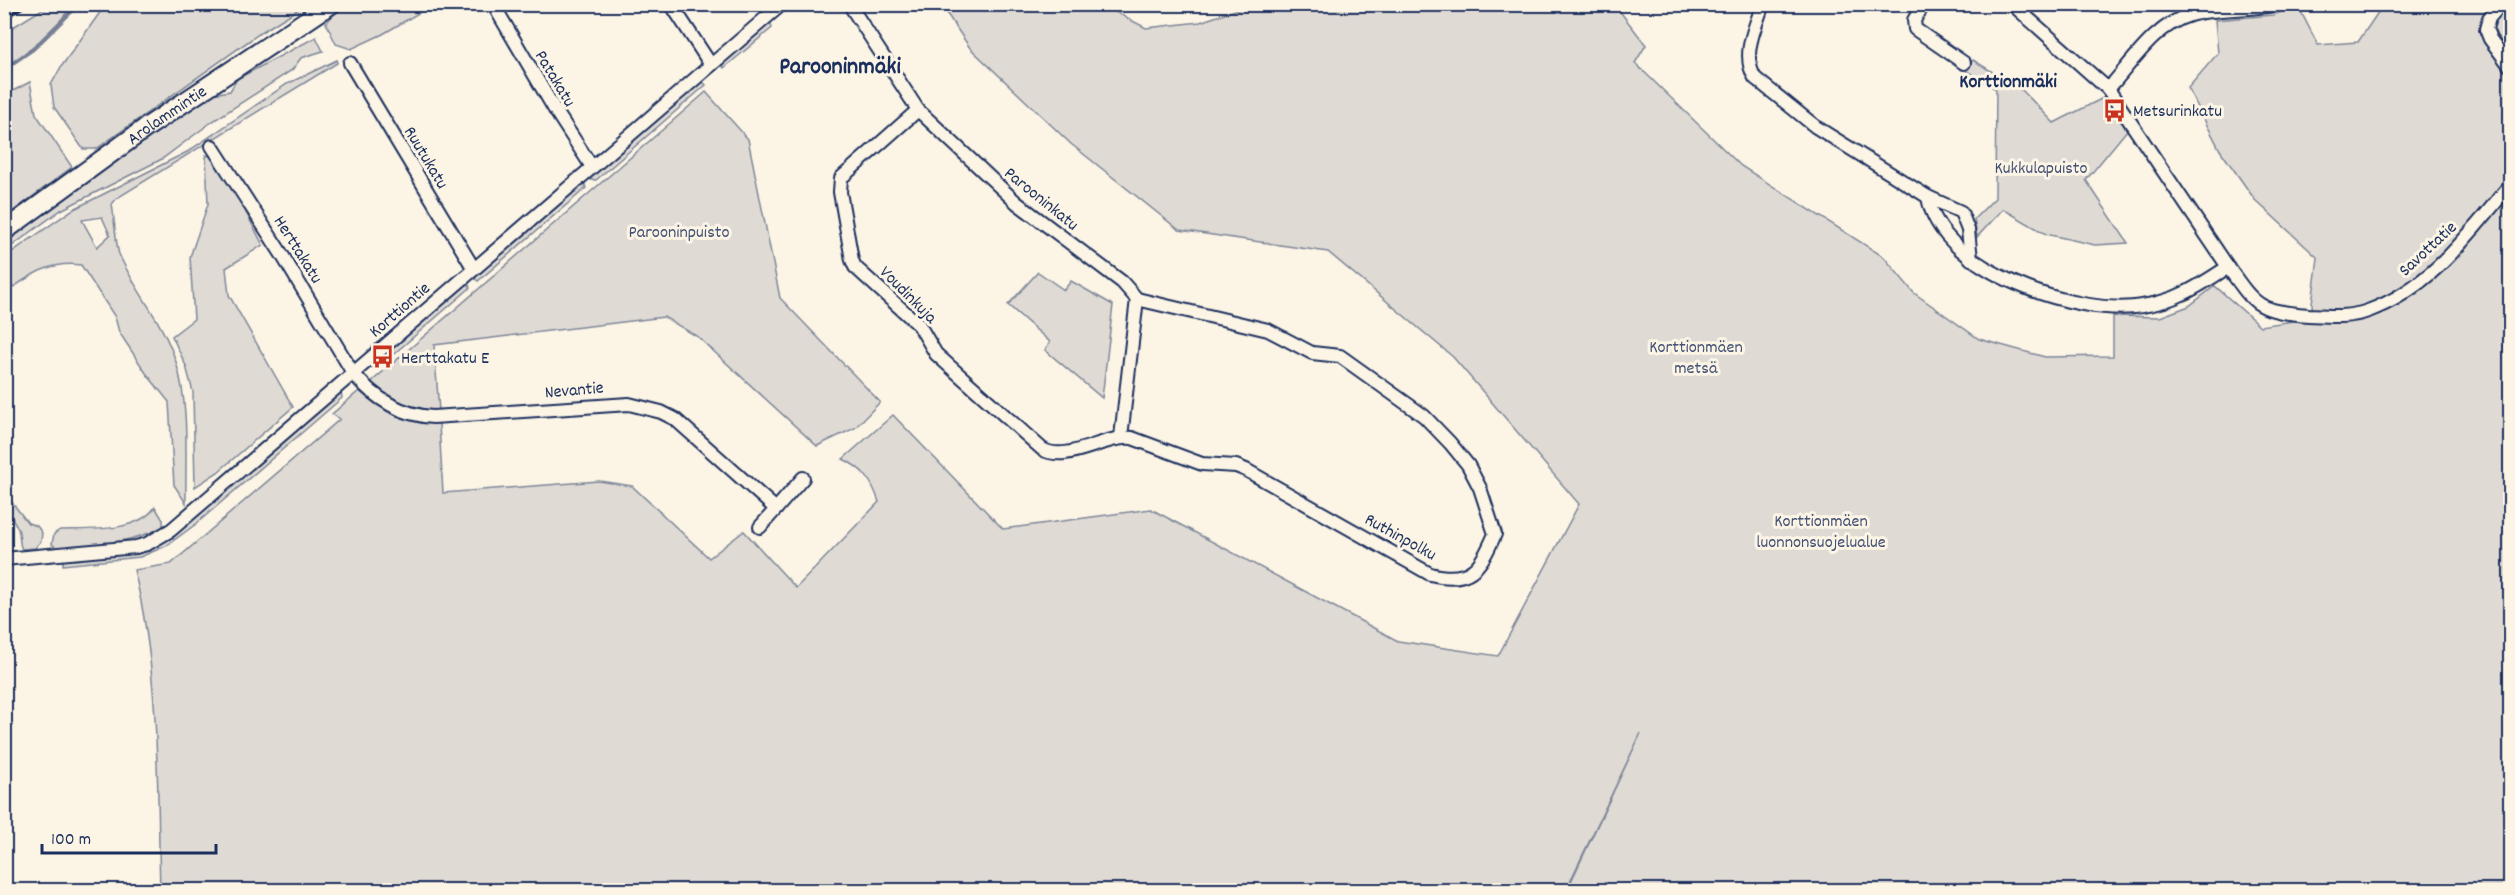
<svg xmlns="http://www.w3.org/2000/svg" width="2515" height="895" font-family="Dekko,sans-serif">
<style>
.green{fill:#dfdbd4;stroke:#7d8599;stroke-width:1.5;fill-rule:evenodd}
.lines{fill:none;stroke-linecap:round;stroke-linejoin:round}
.stream{stroke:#767f94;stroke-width:4}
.street-casing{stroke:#1b2f5e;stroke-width:16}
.secondary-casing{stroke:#1b2f5e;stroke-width:22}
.street{stroke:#fcf5e5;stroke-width:12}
.secondary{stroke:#fcf5e5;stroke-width:18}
.rail{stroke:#1b2f5e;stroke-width:4}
.labels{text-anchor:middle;stroke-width:6;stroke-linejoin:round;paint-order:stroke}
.street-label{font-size:18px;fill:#1b2f5e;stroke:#fcf5e5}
.poi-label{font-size:18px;fill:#1b2f5e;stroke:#fcf5e5;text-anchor:start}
.park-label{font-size:18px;fill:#425176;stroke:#fcf5e5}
.neighbourhood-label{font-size:20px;font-weight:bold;fill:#1b2f5e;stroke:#fcf5e5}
.district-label{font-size:24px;font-weight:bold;fill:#1b2f5e;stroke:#fcf5e5}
</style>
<rect width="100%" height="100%" fill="#fcf5e5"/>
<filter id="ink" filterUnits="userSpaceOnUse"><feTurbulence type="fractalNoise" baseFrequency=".0167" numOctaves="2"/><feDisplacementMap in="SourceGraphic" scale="12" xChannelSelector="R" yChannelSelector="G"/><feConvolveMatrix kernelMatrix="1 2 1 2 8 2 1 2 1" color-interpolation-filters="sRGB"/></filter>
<g filter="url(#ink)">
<g class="green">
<path d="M 106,4 L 305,4 L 305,5 L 263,31 L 96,149 L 83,149 L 54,107 L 51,85 L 61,67 Z"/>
<path d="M 1253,4 L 1615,5 L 1646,45 L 1635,63 L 1741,166 L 1884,257 L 1914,293 L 1979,339 L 2045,357 L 2113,356 L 2113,316 L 2160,317 L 2189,306 L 2215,286 L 2260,326 L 2313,318 L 2312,303 L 2318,258 L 2255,200 L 2220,150 L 2188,88 L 2218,53 L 2215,20 L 2273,15 L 2298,6 L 2318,45 L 2358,42 L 2383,5 L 2510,5 L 2510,890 L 1567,890 L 1641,733 L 1566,890 L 160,890 C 157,784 160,673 134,570 L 171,564 L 340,419 L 332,414 L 359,391 C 384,410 407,421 439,424 L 443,493 L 599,481 L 632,486 L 709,558 L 744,531 L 796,588 L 879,502 C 872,481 864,469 843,459 L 893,415 L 1003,529 L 1151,509 L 1398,641 L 1498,656 L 1579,504 L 1453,357 L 1328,252 L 1179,230 L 1071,144 L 970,48 L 941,5 L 1102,5 L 1146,28 L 1200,22 Z"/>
<path d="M 49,5 L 71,5 C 56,31 30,53 5,67 L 5,32 Z"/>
<path d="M 343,5 L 343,4 L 432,5 L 383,34 L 351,49 L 336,44 L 326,23 Z"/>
<path d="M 770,22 L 772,28 L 724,68 L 721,64 Z"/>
<path d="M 316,37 L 323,51 L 301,58 L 292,70 L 213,121 L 162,159 L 61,210 L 5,251 L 5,239 L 207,95 L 230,91 L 237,79 Z"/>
<path d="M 337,60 L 337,63 L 117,198 L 112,204 C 114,216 116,245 119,254 C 135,291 164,323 176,362 C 190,408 185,456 186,503 L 174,485 L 169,402 L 146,373 L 119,332 L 115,317 L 81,265 C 50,261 32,274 8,291 L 5,290 L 5,257 L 72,210 L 187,152 L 287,84 ZM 102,217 L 110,235 L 97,247 L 82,220 Z"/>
<path d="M 1973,60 L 2022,90 L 2054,123 L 2105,97 L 2128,129 L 2086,180 L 2128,243 L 2095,245 L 2046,234 L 2003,209 L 1977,237 L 1974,219 L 1995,198 L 1996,89 L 1965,70 Z"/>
<path d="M 702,81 L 706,85 L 596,180 L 591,180 L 590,178 Z"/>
<path d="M 30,82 L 36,114 L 72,167 L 5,217 L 5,95 Z"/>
<path d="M 706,92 L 748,139 L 780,298 L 880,402 L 855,428 L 817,446 L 698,337 L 664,317 L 434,345 L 439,411 C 411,410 391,401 370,383 Z"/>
<path d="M 206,155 L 213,157 L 242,205 L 263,245 L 226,268 L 229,295 L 293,407 L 218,472 L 195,487 L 193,392 L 186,366 L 172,336 L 194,319 L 190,257 L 208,204 Z"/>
<path d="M 584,182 L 586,188 L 478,281 L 473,277 Z"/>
<path d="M 1038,272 L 1064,290 L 1071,281 L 1113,305 L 1102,398 L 1045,350 L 1050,342 L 1008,305 Z"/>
<path d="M 468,282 L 470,288 L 389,358 L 384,354 Z"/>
<path d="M 341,391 L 342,398 L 196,524 L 166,546 L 140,557 L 63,565 L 63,560 L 139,553 L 162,543 Z"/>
<path d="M 4,492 L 28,523 L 37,526 L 42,533 L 41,541 L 35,548 L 22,549 C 18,543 21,536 18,529 C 10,511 4,515 4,492 Z"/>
<path d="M 155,507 L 163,520 L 163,527 C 129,544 94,545 57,548 L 52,544 L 54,534 L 60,530 C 87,529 138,533 155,507 Z"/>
</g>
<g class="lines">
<path class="stream" d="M 4,69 L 33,49 L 74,9"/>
<defs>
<g id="street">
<path d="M 493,4 L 555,110 L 592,167"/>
<path d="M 671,4 L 711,65"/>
<path d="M 849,4 L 918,110 L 1017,203 L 1122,282 L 1137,299 L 1121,437"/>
<path d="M 1763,4 C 1755,28 1741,55 1755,78 L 1816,127 L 1928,197 L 1961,212 L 1968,230 L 1971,259"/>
<path d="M 1924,4 L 1914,20 L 1915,29 L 1964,63"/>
<path d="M 2501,4 L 2489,18 L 2486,29 L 2490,39 L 2510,66"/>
<path d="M 350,63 L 474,269"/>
<path d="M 2108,89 C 2131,64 2155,25 2190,15 C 2217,7 2249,11 2277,4"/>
<path d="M 918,110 L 841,178 L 840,192 L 852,260 L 855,267 L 919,325 L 936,354 L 1042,449 C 1067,464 1104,435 1132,438 L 1202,464 L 1236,466 L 1246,470 L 1430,574 C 1471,584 1480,568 1495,534 L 1480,488 L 1468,465 L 1450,443 L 1424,416 L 1340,356 L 1312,353 L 1268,330 L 1137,299"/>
<path d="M 212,146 L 281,253 L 353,373 C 374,398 400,415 433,417 L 629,404 L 661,412 L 675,419 L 776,509 L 803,478"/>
<path d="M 1928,197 C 1940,271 2078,317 2142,306 C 2177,301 2199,286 2228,267 L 2108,89 L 2012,4"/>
<path d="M 2228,267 C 2256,307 2259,311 2309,315 C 2328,316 2349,318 2368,311 C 2430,289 2469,234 2510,185"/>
<path d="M 760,527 L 776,509"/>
<path d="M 4,559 L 136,547 L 147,544 L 171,530 L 782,4"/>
</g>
<g id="secondary">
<path id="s1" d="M 4,231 L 147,127 L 331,4"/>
</g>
</defs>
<use href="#street" class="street-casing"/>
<use href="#secondary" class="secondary-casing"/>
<use href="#street" class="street"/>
<use href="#secondary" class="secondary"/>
<path class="rail" d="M 4,18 L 27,4"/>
</g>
</g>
<defs>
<symbol id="bus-bare" viewBox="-9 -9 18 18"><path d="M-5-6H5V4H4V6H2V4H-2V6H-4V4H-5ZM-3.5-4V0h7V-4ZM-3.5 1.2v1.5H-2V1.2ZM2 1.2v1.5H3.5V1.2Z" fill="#c8321e" stroke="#fcf5e5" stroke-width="2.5" paint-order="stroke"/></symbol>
</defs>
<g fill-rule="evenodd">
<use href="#bus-bare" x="2098" y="94" width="33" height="33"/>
<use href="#bus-bare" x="366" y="340" width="33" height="33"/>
</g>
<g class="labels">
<g class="street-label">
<text transform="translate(556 78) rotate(59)" y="6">Patakatu</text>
<text dy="6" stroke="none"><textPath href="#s1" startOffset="200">Arolammintie</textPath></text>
<text transform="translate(427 157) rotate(59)" y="6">Ruutukatu</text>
<text transform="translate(1042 198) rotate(39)" y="6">Parooninkatu</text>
<text transform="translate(2427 248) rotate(-43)" y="6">Savottatie</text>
<text transform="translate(299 249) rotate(58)" y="6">Herttakatu</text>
<text transform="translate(909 294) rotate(45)" y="6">Voudinkuja</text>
<text transform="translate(399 309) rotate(-41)" y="6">Korttiontie</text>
<text transform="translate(574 389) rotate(-5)" y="6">Nevantie</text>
<text transform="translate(1401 536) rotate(29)" y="6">Ruthinpolku</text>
</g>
<g class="poi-label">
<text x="2133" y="116">Metsurinkatu</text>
<text x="401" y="363">Herttakatu E</text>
</g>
<g class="park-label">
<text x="2041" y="173">Kukkulapuisto</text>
<text x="679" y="237">Parooninpuisto</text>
<text x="1696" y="352">Korttionmäen<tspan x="1696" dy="21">metsä</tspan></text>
<text x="1821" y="526">Korttionmäen<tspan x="1821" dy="21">luonnonsuojelualue</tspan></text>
</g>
<g class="neighbourhood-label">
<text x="2008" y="87">Korttionmäki</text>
</g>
<g class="district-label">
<text x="840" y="73">Parooninmäki</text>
</g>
</g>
<rect width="2515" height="895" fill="none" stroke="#fcf5e5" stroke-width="24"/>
<rect x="12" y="12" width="2491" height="871" fill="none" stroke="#1b2f5e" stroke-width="2" filter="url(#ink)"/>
<path d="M42 844v9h174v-9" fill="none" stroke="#1b2f5e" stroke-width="3"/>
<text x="51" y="844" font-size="18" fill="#1b2f5e" stroke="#fcf5e5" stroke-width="4.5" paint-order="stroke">100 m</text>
</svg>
